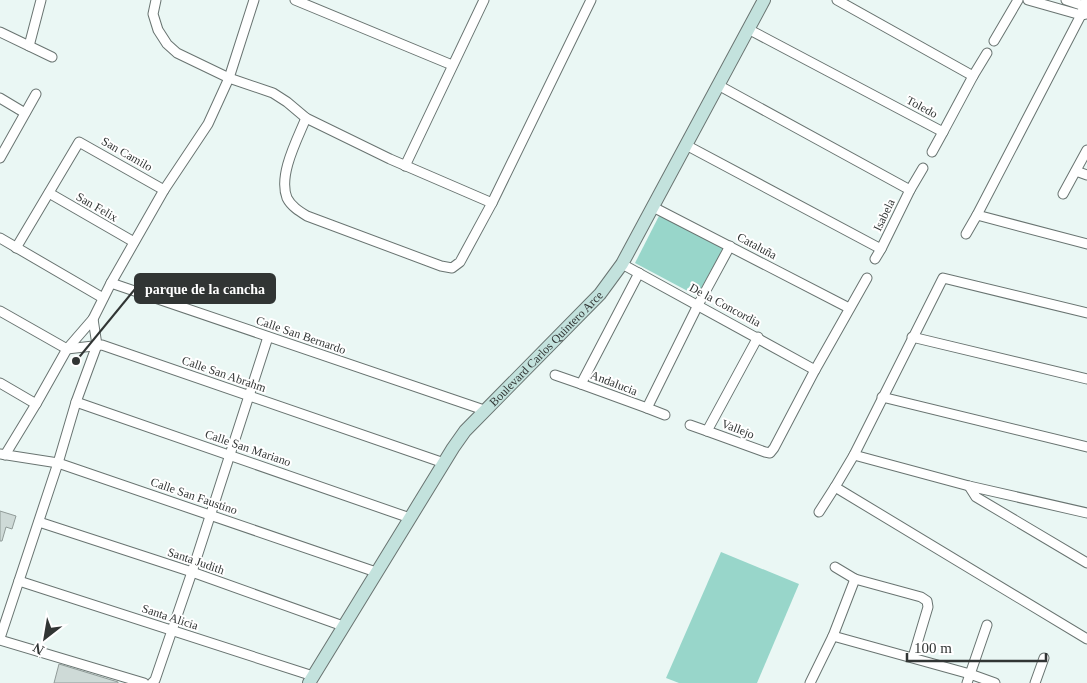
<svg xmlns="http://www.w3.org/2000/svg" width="1087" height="683" font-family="Georgia,serif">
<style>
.green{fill:#98d6ca}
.building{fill:#cedad7;stroke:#909b98}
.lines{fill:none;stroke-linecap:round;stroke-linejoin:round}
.street-casing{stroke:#697471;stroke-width:11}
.secondary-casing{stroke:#697471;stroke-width:14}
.street{stroke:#fff;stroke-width:9}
.secondary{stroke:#c3e2dd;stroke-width:12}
.labels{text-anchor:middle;stroke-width:4;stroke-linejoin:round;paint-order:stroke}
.street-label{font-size:12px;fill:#313534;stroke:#fff}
.leader{fill:none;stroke:#313534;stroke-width:2}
.callout-dot{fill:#313534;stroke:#fff;stroke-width:2}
.callout{fill:#313534;stroke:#313534;stroke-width:2}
.callout-label{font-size:14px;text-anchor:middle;font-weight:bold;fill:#fff}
</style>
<rect width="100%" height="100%" fill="#eaf7f4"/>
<g class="green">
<path d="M 660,214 L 724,247 L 697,296 L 635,263 Z"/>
<path d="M 721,552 L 799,584 L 757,683 L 679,683 L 666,678 Z"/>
</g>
<g class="building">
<path d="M 0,511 L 16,516 L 12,529 L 6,527 L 2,541 L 0,541 Z"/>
<path d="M 59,664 L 118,682 L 118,683 L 54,683 Z"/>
</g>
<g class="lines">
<defs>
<g id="street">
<path d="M 156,0 L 153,14 L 158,30 L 167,44 L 177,53 L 229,78 L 273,93 L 287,102 L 306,118 L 390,159 L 492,203"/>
<path d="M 295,0 L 452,65"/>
<path d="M 1028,0 L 1081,15 L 1086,14"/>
<path d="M 1066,0 L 1087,7"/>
<path d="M 1086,0 L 1081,15 L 977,215 L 1087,244"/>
<path d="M 748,29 L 943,132 L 973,76 L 837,0"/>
<path d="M 0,32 L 52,57"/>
<path d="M 994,41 L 1018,0"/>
<path d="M 29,46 L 41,0"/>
<path d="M 973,76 L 987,53"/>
<path d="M 0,98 L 25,113"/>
<path d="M 306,118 C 297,140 278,175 287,198 C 291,206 299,211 307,216 L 441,266 L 452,268 L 460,262 L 492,203 L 591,0"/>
<path d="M 686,145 L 881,249 L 910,190 L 718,85"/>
<path d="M 932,152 L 943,132"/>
<path d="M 0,158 L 36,94"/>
<path d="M 405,166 L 484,0"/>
<path d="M 1076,171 L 1087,175"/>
<path d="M 910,190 L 923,168"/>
<path d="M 49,193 L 134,242"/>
<path d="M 1063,194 L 1087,150"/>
<path d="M 653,207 L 849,308"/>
<path d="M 966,234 L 977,215"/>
<path d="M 0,238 L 103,298"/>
<path d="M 16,248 L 79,142 L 164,190"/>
<path d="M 875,259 L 881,249"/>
<path d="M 622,264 L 815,370"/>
<path d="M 639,273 L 581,384 L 647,408 L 698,305 L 730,246"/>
<path d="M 111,283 L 484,410"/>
<path d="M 0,311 L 67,349 L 102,345 L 444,463"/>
<path d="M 1087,313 L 943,278 L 854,455 L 835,487 L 1087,639"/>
<path d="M 758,337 L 707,431 L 765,452 L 770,453 L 774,448 L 815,370 L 867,278"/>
<path d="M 912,337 L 1087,379"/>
<path d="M 555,375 L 581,384"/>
<path d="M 0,383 L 36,404"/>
<path d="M 882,397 L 1087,447"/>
<path d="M 76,402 L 410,518"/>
<path d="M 647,408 L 665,415"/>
<path d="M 690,425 L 707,431"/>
<path d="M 0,454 L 58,463 L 376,572"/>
<path d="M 5,455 L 36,404 L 67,349 L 93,319 L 111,283 L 164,190 L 208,124 L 229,78 L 254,0"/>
<path d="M 854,455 L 969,486 L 1087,513"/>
<path d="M 969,486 L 976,497 L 1087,563"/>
<path d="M 819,512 L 835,487"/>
<path d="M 39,522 L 192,572 L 343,626"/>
<path d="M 835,567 L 855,579 L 921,597 L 927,601 L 928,607 L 913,657"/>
<path d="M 19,581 L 313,676"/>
<path d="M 833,636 L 970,674 L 995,683"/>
<path d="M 0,638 L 58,463 L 76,402 L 97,345 L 93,319"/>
<path d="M 0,640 L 144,683"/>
<path d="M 152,683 L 155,680 L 192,572 L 268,337"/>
<path d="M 810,683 L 833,636 L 855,579"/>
<path d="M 967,683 L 987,625"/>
<path d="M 1035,683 L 1044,658"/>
</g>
<g id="secondary">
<path id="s1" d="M 309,683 L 453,448 L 465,431 L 600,294 L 622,264 L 764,0"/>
</g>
</defs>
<use href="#street" class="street-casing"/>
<use href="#secondary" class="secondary-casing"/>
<use href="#street" class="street"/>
<use href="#secondary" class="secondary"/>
</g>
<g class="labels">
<g class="street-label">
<text transform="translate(922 107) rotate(28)" y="4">Toledo</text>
<text transform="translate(127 154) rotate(30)" y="4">San Camilo</text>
<text transform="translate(97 207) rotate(30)" y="4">San Felix</text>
<text transform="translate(884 215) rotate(-64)" y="4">Isabela</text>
<text transform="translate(757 246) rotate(28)" y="4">Cataluña</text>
<text transform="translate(725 305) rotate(28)" y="4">De la Concordia</text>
<text transform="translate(301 335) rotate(19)" y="4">Calle San Bernardo</text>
<text dy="4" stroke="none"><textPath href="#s1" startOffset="412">Boulevard Carlos Quintero Arce</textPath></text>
<text transform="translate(224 374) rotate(19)" y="4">Calle San Abrahm</text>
<text transform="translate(614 383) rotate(21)" y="4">Andalucia</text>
<text transform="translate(738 429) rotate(21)" y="4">Vallejo</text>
<text transform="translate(248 448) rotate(19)" y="4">Calle San Mariano</text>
<text transform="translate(194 496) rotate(19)" y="4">Calle San Faustino</text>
<text transform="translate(196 561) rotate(19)" y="4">Santa Judith</text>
<text transform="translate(170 617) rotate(18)" y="4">Santa Alicia</text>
</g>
</g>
<path class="leader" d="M76 361L135 289"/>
<circle class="callout-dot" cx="76" cy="361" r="5"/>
<rect class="callout" x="135" y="274" width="140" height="29" rx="5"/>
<g class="callout-label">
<text x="205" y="294">parque de la cancha</text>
</g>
<g transform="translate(45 638) rotate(211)" stroke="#ffffff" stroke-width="4" paint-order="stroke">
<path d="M0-4L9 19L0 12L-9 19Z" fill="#313534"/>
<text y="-8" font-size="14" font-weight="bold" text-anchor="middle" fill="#313534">N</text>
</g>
<path d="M907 653v8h139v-8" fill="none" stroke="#313534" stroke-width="2.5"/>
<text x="914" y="653" font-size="15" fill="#313534" stroke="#ffffff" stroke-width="4" paint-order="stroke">100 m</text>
</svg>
